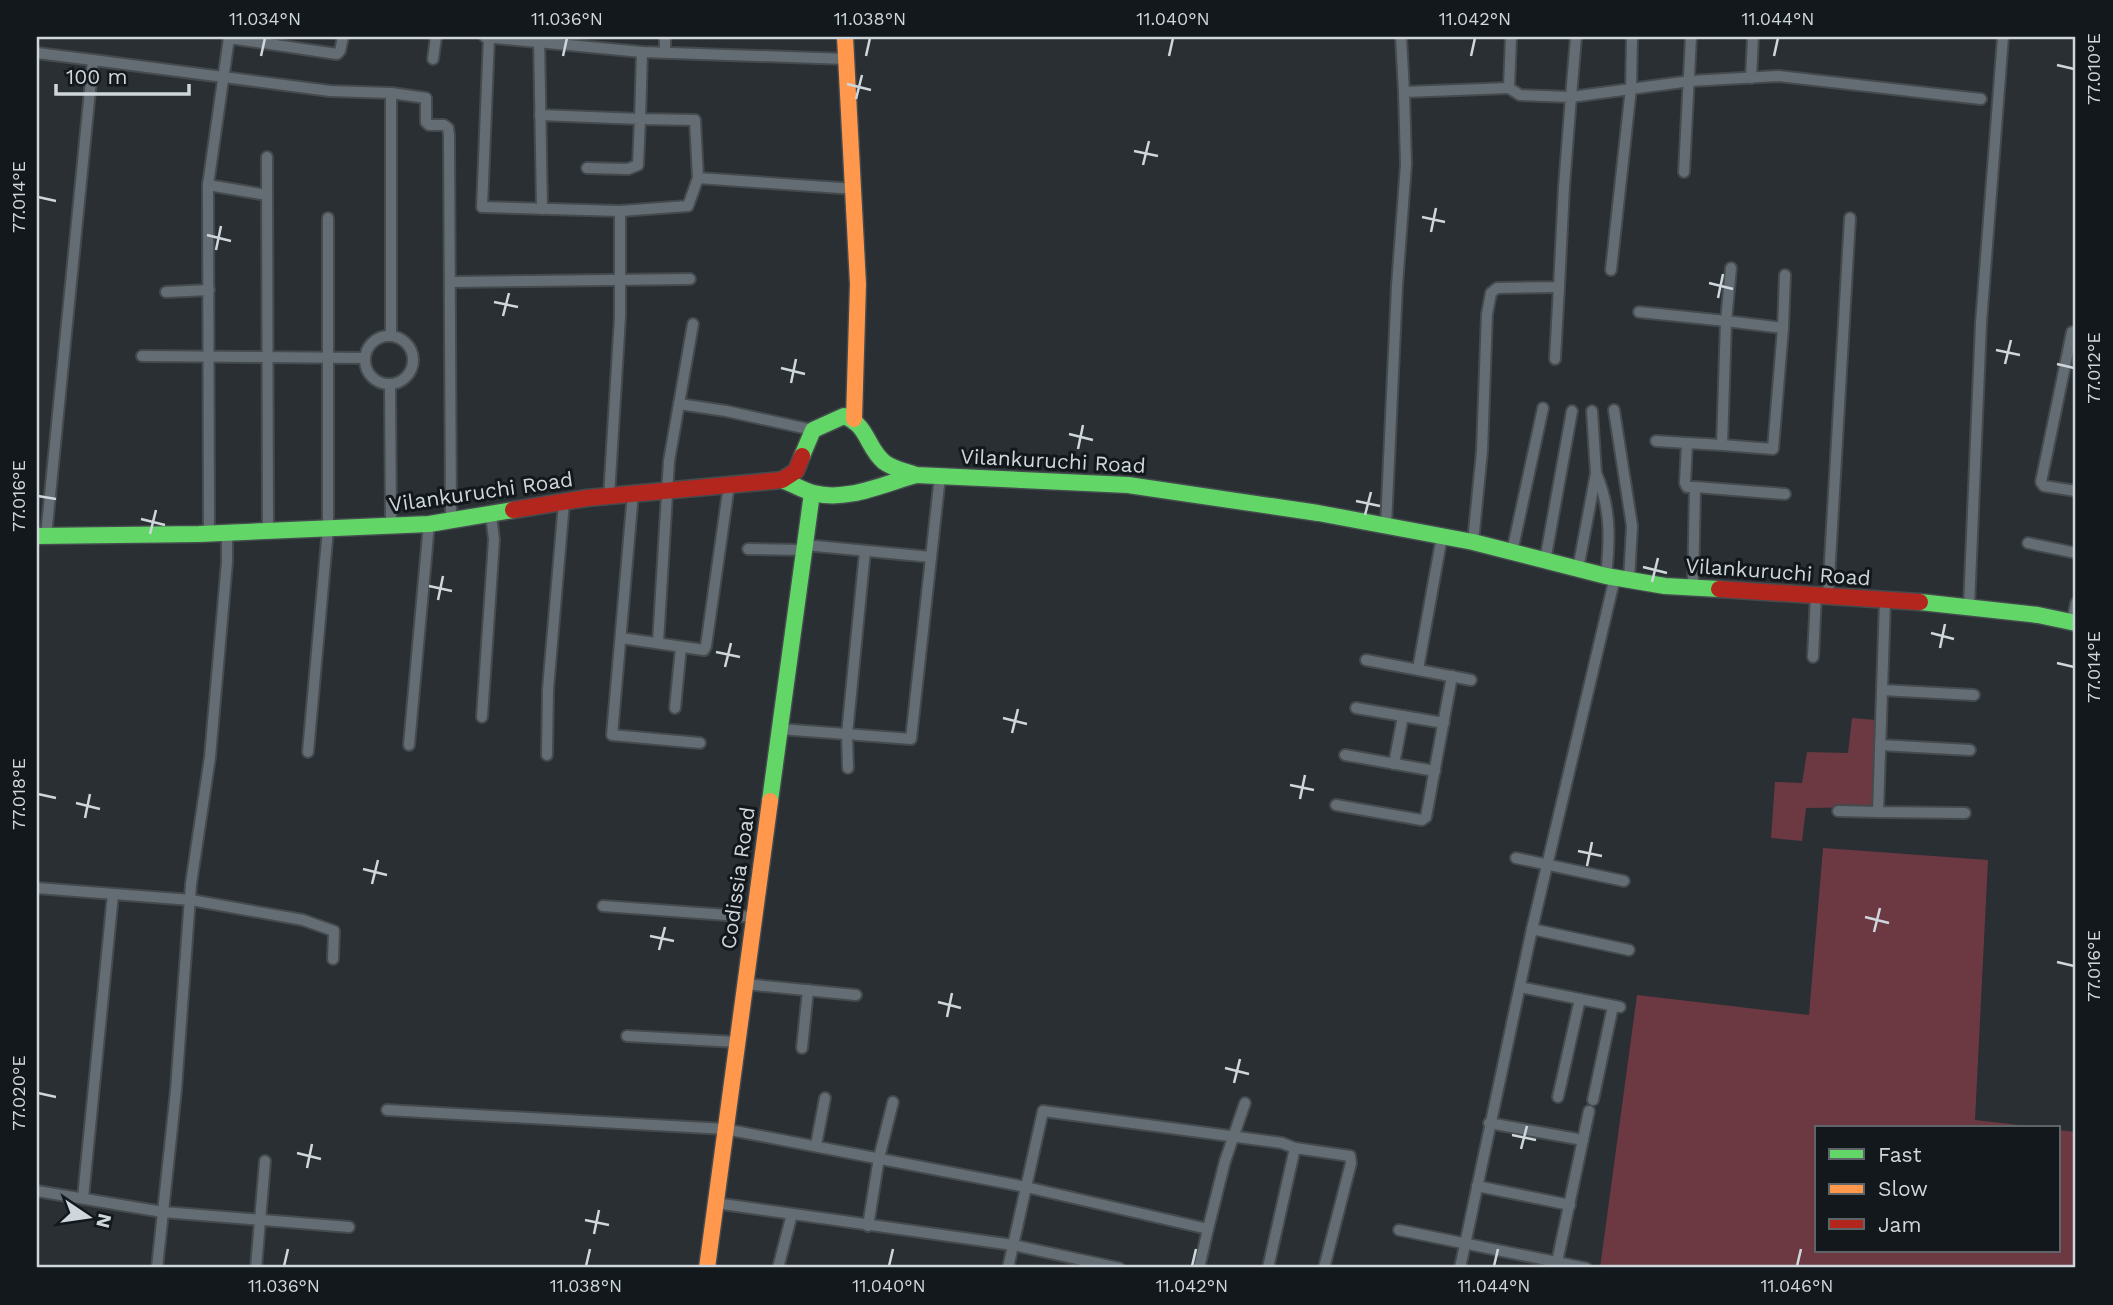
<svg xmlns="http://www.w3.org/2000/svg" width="2113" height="1305" font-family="'Work Sans',sans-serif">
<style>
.green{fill:#6c3942}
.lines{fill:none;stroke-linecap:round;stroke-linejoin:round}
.street-casing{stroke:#444a4d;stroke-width:14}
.fast-casing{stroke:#444a4d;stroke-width:19}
.slow-casing{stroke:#444a4d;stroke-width:19}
.jam-casing{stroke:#444a4d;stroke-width:19}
.street{stroke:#646d73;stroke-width:10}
.fast{stroke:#63d668;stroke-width:16}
.slow{stroke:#ff974d;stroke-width:16}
.jam{stroke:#b3261e;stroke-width:16}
.ticks{fill:none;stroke:#cfd7dc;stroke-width:2.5}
.labels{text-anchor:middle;stroke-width:6;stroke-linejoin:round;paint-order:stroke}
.street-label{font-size:21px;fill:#cfd7dc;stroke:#12181b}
.neatline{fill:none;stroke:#cfd7dc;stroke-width:2.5}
.ticks-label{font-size:18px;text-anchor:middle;fill:#cfd7dc}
</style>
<rect width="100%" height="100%" fill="#292f33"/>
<g class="green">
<path d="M 1852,718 L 1876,720 L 1874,807 L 1806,808 L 1802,841 L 1771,838 L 1775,782 L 1802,783 L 1807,752 L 1848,753 Z"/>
<path d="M 1823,848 L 1988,860 L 1975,1120 L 2046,1128 L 1817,1128 L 1817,1251 L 2059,1251 L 2059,1130 L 2076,1132 L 2076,1268 L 1600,1268 L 1637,995 L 1809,1015 Z"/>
</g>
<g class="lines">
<defs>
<g id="street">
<path d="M 485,37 L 642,52 L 846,59"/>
<path d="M 489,37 L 482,207 L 620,211 L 688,206 L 698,178 L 855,189"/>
<path d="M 539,37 L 542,209"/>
<path d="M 1401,37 L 1404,92"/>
<path d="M 1576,37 L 1571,97 L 1690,81 L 1778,76 L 1981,99"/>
<path d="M 642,52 L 640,119 L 695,120 L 698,178"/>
<path d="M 665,52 L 665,37"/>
<path d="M 37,53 L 93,60 L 46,536"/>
<path d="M 433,59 L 436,37"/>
<path d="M 93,60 L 330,91 L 391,93"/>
<path d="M 1751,78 L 1753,37"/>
<path d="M 540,115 L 640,119 L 638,165 L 628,169 L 587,168"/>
<path d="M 267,157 L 268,531"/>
<path d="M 1684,172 L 1691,37"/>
<path d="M 208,185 L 267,195"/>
<path d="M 1611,270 L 1631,88 L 1632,37"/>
<path d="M 450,282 L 690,279"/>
<path d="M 166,292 L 209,290"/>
<path d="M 1639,312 L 1726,321 L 1731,268"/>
<path d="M 1783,328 L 1785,275"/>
<path d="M 2072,332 L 2041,482 L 2044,486 L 2076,491"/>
<path d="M 391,335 L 391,93 L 426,98 L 426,122 L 429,125 L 444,125 L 448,128 L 449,135 L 451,521"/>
<circle cx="389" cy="360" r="24"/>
<path d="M 142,356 L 365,358"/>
<path d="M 1555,359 L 1559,287"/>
<path d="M 390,384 L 391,526"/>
<path d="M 679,404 L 726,411 L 813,430"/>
<path d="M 1614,410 L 1632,526 L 1629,580"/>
<path d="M 1656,441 L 1687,443"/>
<path d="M 1596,473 C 1611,507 1610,540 1606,576"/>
<path d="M 1695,487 L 1785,494"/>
<path d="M 633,493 L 612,735 L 700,743"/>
<path d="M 609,496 L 620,317 L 620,211"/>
<path d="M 1386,525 L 1397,286 L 1406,164 L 1404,92 L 1509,88 L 1511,37"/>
<path d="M 209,534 L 208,185 L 229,38 L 337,54 L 340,51 L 343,37"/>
<path d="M 1473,542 L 1482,451 L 1487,314 L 1491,293 L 1497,288 L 1559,287 L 1564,187 L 1571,97 L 1520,95 L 1509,88"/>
<path d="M 2028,543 L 2076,553"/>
<path d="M 805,545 L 931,557"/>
<path d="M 748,549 L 805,550"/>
<path d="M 1512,552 L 1543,408"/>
<path d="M 1545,561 L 1572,411"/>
<path d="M 1578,569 L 1596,473 L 1592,411"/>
<path d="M 1693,588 L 1695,487 L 1687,487 L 1685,483 L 1687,443 L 1722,445 L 1726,321 L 1783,328 L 1773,449 L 1722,445"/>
<path d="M 1828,595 L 1850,218"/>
<path d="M 1885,600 L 1878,812 L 1965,813"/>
<path d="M 1969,606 L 1981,323 L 2003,37"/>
<path d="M 2072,623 L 2076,603"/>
<path d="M 621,638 L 704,650 L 706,646 L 729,485"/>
<path d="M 658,643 L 669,461 L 693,324"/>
<path d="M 1813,657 L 1816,595"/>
<path d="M 1366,660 L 1471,680"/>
<path d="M 1418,669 L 1442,536"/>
<path d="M 1882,690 L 1974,695"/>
<path d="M 675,708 L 681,647"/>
<path d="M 1356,708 L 1444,723"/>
<path d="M 482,717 L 494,540 L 491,514"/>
<path d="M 780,729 L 911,739 L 940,476"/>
<path d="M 409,745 L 429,524"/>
<path d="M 1880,745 L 1970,750"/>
<path d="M 308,752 L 328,529 L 328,218"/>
<path d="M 547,755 L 548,689 L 564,502"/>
<path d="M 1345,755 L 1435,771"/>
<path d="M 1394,764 L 1403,716"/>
<path d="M 848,768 L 847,734 L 865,551"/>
<path d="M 1336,805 L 1416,819 L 1422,820 L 1426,817 L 1452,676"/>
<path d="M 1838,811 L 1878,812"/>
<path d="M 1516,858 L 1624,881"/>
<path d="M 37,888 L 191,900 L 303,920 L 334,931 L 333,959"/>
<path d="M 603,906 L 754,917"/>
<path d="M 1532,929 L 1629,950"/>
<path d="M 745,984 L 856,995"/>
<path d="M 1520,987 L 1620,1007"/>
<path d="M 627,1036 L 737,1042"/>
<path d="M 802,1048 L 808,990"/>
<path d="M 1558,1097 L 1580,999"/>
<path d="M 1593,1100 L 1613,1006"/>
<path d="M 387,1110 L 725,1129 L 1026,1187 L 1208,1229 L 1199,1268"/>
<path d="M 1489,1123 L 1583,1140"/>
<path d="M 816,1145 L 825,1098"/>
<path d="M 1477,1186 L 1570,1205"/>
<path d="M 37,1191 L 163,1212 L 349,1227"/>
<path d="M 83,1198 L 113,894"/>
<path d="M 715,1203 L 1013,1245 L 1119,1268"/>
<path d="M 868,1226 L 879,1158 L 893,1102"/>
<path d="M 1208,1229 L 1225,1161 L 1245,1103"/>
<path d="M 1399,1230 L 1586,1268"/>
<path d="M 1557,1262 L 1589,1111"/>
<path d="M 157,1268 L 176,1090 L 191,884 L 210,757 L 227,562 L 227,533"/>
<path d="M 256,1268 L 265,1161"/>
<path d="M 778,1268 L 792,1214"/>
<path d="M 1008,1268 L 1043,1111 L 1282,1143 L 1295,1148 L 1350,1156 L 1351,1163 L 1324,1268"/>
<path d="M 1268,1268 L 1295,1148"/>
<path d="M 1460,1268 L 1532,929 L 1615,577"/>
</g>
<g id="fast">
<path d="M 802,456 L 813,430 L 844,416 C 869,426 866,447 884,462 C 893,469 905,471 916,475 L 1128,485 L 1318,513 L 1473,542 L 1606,576 L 1665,586 L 1719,589"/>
<path d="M 782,480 C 793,484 802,490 813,493 C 847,502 883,484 916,475"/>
<path d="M 37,536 L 199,534 L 429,524 L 513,510"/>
<path d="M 1920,602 L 2038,615 L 2076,623"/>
<path d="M 770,801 L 812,493"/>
</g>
<g id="slow">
<path d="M 845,37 L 858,284 L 854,419"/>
<path d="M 707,1268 L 770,801"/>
</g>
<g id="jam">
<path d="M 513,510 L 587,498 L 782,480 L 796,471 L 802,456"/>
<path d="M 1719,589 L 1920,602"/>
</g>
</defs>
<use href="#street" class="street-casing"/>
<use href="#fast" class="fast-casing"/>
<use href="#slow" class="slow-casing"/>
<use href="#jam" class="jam-casing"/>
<use href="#street" class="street"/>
<use href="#fast" class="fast"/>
<use href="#slow" class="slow"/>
<use href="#jam" class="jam"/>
</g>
<path class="ticks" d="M 261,56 L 265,38M 563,56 L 567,38M 866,56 L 870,38M 1169,56 L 1173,38M 1471,56 L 1475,38M 1774,56 L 1778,38M 2057,65 L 2074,69M 847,84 L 871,90M 856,99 L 862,75M 1134,151 L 1158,156M 1143,165 L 1149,141M 38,197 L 56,201M 1422,217 L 1445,222M 1431,232 L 1436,208M 207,235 L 231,241M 216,250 L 221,226M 1709,283 L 1733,289M 1718,298 L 1723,274M 494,302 L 518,307M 503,316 L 509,293M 1996,350 L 2020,355M 2005,364 L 2011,340M 2057,364 L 2074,368M 781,368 L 805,374M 791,383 L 796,359M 1069,434 L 1093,440M 1078,449 L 1083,425M 38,496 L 56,499M 1356,501 L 1380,506M 1365,515 L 1371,492M 141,519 L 165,525M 150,534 L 156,510M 1643,567 L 1667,573M 1652,582 L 1658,558M 429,586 L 452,591M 438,600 L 443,576M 1931,633 L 1954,639M 1940,648 L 1945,624M 716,652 L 740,657M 2057,663 L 2074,667M 725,667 L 731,643M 1003,718 L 1027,724M 1012,733 L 1018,709M 1290,785 L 1314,790M 38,794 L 56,798M 1300,799 L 1305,775M 76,803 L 100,809M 85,818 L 90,794M 1578,851 L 1602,856M 1587,866 L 1592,842M 363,869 L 387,875M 372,884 L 378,860M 1865,917 L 1889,923M 1874,932 L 1880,908M 650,936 L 674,941M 659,950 L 665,927M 2057,962 L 2074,966M 938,1002 L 961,1008M 947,1017 L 952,993M 1225,1068 L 1249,1074M 1234,1083 L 1240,1059M 38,1093 L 56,1097M 1512,1135 L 1536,1140M 1521,1149 L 1527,1126M 297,1153 L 321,1159M 307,1168 L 312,1144M 585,1220 L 609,1225M 594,1234 L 599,1210M 284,1266 L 288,1249M 586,1266 L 590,1249M 889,1266 L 893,1249M 1192,1266 L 1196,1249M 1494,1266 L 1498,1249M 1797,1266 L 1801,1249"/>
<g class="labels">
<g class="street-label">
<text transform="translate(1053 461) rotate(3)" y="7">Vilankuruchi Road</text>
<text transform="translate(481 492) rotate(-8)" y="7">Vilankuruchi Road</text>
<text transform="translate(1778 572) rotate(4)" y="7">Vilankuruchi Road</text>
<text transform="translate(738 878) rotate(-82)" y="7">Codissia Road</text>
</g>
</g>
<rect width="2113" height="1305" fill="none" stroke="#12181b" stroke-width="77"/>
<rect x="1815" y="1126" width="245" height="126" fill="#12181b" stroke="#5e6468" stroke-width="2"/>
<rect x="1829" y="1149" width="35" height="10" fill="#63d668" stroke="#5e6468" stroke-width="2"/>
<text x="1878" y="1162" font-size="21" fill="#cfd7dc">Fast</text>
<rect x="1829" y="1184" width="35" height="10" fill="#ff974d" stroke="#5e6468" stroke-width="2"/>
<text x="1878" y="1196" font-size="21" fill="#cfd7dc">Slow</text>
<rect x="1829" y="1219" width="35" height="10" fill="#b3261e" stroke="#5e6468" stroke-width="2"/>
<text x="1878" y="1232" font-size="21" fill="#cfd7dc">Jam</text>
<g transform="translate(88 1217) rotate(103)" stroke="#12181b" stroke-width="5" paint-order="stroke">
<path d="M0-5L12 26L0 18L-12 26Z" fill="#cfd7dc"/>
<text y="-10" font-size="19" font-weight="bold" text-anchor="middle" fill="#cfd7dc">N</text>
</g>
<path d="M56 84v10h133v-10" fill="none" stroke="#cfd7dc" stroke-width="3.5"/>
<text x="66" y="84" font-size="21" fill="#cfd7dc" stroke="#12181b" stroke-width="5" paint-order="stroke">100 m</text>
<rect x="38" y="38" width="2036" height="1228" class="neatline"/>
<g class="ticks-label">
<text x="265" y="25">11.034°N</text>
<text x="567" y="25">11.036°N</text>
<text x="870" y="25">11.038°N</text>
<text x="1173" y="25">11.040°N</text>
<text x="1475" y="25">11.042°N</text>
<text x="1778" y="25">11.044°N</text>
<text transform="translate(2094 69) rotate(-90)" y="6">77.010°E</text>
<text transform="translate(19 197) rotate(-90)" y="6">77.014°E</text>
<text transform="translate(2094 368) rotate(-90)" y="6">77.012°E</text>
<text transform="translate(19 496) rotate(-90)" y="6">77.016°E</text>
<text transform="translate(2094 667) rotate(-90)" y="6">77.014°E</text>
<text transform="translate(19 794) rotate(-90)" y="6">77.018°E</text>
<text transform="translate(2094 966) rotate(-90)" y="6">77.016°E</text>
<text transform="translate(19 1093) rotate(-90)" y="6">77.020°E</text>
<text x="284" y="1292">11.036°N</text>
<text x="586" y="1292">11.038°N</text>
<text x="889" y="1292">11.040°N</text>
<text x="1192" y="1292">11.042°N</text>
<text x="1494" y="1292">11.044°N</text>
<text x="1797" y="1292">11.046°N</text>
</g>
</svg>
